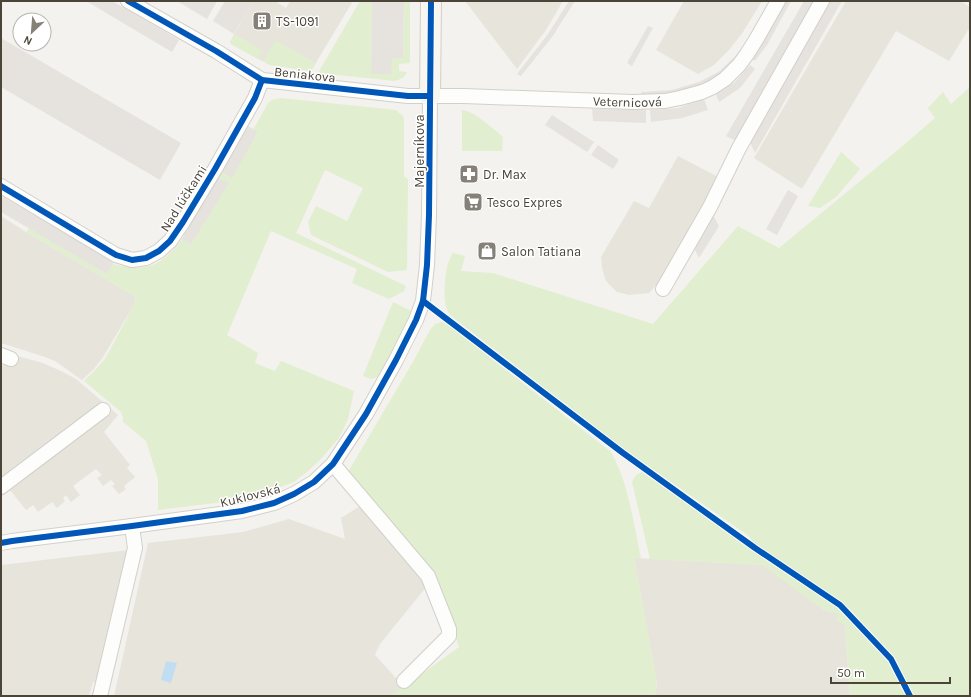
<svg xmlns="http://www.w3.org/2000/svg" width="971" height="697" font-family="Karla,sans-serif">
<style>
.residential{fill:#e7e4dc}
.green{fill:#e1eecf}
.parking{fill:#e6e3df}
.water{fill:#c0ddf1}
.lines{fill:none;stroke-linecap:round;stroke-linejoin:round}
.street-casing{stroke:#d2d0cb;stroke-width:16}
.secondary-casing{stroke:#d3cfc5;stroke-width:22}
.street{stroke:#fdfdfc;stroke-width:14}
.secondary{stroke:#f7f6f1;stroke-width:20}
.cycleway-casing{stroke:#fff;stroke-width:8}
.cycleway{stroke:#0057b8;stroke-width:6}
.labels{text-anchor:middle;stroke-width:3;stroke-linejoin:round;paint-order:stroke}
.poi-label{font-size:13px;fill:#4b4439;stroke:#fff;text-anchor:start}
.street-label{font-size:13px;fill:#4b4439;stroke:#fff}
</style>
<rect width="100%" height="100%" fill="#f4f2ee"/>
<g class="residential">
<path d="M 253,1 L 275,1 L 286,8 L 290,1 L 353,1 L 311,71 L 270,65 L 231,44 L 230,42 Z"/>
<path d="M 465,1 L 563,1 L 546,30 L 517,69 Z"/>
<path d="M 684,1 L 762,1 L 743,32 L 729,50 L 714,65 L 698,74 L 656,50 Z"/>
<path d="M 846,1 L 960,1 L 970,7 L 970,31 L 968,30 L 949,61 L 896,31 L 802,189 L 754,158 Z"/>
<path d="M 678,156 L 720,178 L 659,282 L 649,293 L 629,295 L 617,292 L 606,281 L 602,268 L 601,257 L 634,201 L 649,208 Z"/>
<path d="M 1,216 L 26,232 L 136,297 L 134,305 L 103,357 L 93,370 L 82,380 L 55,361 L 45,357 L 1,343 Z"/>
<path d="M 17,356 L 43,363 L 63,372 L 76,379 L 110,408 L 118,415 L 104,432 L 130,465 L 127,468 L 135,477 L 124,486 L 126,489 L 119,494 L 112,486 L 115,484 L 111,480 L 103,486 L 97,478 L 102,475 L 96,469 L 73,486 L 80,495 L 71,502 L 66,495 L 63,498 L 65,501 L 57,508 L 52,502 L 38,512 L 33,505 L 26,510 L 10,490 L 1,497 L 1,365 L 14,366 Z"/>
<path d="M 360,506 L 427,586 L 380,644 L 375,655 L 406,689 L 394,696 L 114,696 L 148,543 L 243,532 L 289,519 L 345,539 L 341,518 Z"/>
<path d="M 129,550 L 97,682 L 93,682 L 89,696 L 1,696 L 1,565 Z"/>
<path d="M 634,558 L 763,565 L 824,610 L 837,613 L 837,620 L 845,625 L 850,696 L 655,696 L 657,684 Z"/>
</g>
<g class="green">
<path d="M 360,1 L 372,1 L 371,74 L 392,58 L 403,58 L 404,2 L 392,1 L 410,1 L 410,63 L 399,64 L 399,71 L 407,72 C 405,77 401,79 395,81 L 318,73 Z"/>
<path d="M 235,32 L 237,33 L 236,35 L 262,50 L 258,59 L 231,44 L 230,42 Z"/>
<path d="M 275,41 L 277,41 L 316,63 L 311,71 L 270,65 L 263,61 Z"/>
<path d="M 970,87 L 970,696 L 850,696 L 845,625 L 837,620 L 837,613 L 824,610 L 762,565 L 650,559 L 632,482 L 636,475 L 642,472 L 759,555 L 749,536 L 625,450 L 460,323 C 455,319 449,315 447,309 C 442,298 445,262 453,253 L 465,256 L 461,271 L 493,273 L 653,324 L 738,226 L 779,248 L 905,144 L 935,118 L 928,108 L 943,92 L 951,104 Z"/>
<path d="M 281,98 L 396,110 L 403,116 L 404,120 L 404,177 L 406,177 L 408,180 L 407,270 L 388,272 L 311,235 L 308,222 L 316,206 L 347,221 L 363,188 L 325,170 L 296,233 L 406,286 L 404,291 L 389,299 L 352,283 L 357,269 L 271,231 L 227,335 L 258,353 L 255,363 L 275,371 L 281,361 L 354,391 L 348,419 L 339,438 L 320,460 L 308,471 L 294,482 L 281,487 L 255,495 L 223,502 L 158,510 L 158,479 L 146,441 L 123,422 L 123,418 L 121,412 L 84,381 L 95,370 L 105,359 L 134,305 L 136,297 L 26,232 L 29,228 L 107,274 L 113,264 C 146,272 161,267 182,239 L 191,244 L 228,183 L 218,178 L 222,172 L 232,177 L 258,132 L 253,130 L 268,103 L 272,100 Z"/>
<path d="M 462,110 C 476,112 492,128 503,137 L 502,151 L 462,151 Z"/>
<path d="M 841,152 L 860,169 L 836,197 L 820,208 L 808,206 Z"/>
<path d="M 393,302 L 411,311 C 404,334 389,356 378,377 L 371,379 L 363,376 Z"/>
<path d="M 442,322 L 451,327 L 611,452 C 629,484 633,522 641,558 L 634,558 L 657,684 L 655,696 L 389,696 L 415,679 L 459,647 L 433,573 L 348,472 L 414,360 L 430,330 L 435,324 Z"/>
</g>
<g class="parking">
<path d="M 86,1 L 112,1 L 179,40 L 172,52 Z"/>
<path d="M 177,1 L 217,1 L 207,19 Z"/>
<path d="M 225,1 L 253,1 L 234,34 L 213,21 Z"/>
<path d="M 372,1 L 404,1 L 403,58 L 392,58 L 391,74 L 371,74 Z"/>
<path d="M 569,1 L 575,1 L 552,37 L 521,76 L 517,74 L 548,34 Z"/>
<path d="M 783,1 L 791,1 L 767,45 L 755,61 L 749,57 Z"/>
<path d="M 804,1 L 817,1 L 736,141 L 726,136 Z"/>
<path d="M 827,1 L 842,1 L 755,153 L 748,138 Z"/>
<path d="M 648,26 L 653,28 L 632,66 L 627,63 Z"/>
<path d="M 1,38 L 181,143 L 160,180 L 1,87 Z"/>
<path d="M 733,58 L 737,63 L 700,89 L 642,98 L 641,92 L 672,90 L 699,82 L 720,71 Z"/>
<path d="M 750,65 L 755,69 L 740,88 L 719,102 L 716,95 L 735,82 Z"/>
<path d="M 704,99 L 708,110 L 682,118 L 651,122 L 650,110 L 678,108 Z"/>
<path d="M 592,109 L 646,110 L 646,123 L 593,121 Z"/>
<path d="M 552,115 L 594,142 L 587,152 L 545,125 Z"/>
<path d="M 248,126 L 258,132 L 232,178 L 222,172 Z"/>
<path d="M 598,145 L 619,160 L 613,169 L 591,155 Z"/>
<path d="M 218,178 L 229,183 L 191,244 L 182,239 Z"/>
<path d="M 788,190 L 798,196 L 777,235 L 766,229 Z"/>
<path d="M 1,196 L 114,262 L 107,274 L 1,212 Z"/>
<path d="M 713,215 L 719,226 L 699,258 L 693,246 Z"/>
</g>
<path class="water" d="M 166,661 L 177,663 L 171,683 L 161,680 Z"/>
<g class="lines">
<defs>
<g id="street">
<path id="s1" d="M 128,1 L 216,51 L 262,80 L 408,96 L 464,96 L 633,102 L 665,101 L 680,98 L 702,92 L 713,87 L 725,79 L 739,65 L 747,54 L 757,38 L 778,1"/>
<path d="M 1,186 L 116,255 L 132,260 L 146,258 L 159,251 L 170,241 L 183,222 L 215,169 L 255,98 L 262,80"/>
<path d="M 663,289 L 710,207 L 739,148 L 822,1"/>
<path d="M 1,355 L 11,359"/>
<path d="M 333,464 L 428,576 L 449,629 L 449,636 L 404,681"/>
<path d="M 1,487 L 103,410"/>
<path d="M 1,543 L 12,541 L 132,526 L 242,511 L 274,503 L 294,494 L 314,482 L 333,464 L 366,414 L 396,360 L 416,320 L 423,301 L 427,265 L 429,215 L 430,96"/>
<path d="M 100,696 L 135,548 L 132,526"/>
</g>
<path id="secondary" d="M 430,96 L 431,1"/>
</defs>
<use href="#street" class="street-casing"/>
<use href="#secondary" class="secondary-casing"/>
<use href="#street" class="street"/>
<use href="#secondary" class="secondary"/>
<defs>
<g id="cycleway">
<path d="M 128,1 L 216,51 L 262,80 L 408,96 L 430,96"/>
<path d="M 1,186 L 116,255 L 132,260 L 146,258 L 159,251 L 170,241 L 183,222 L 215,169 L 255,98 L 262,80"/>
<path d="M 423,301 L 623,453 L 755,548 L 840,605 L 891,659 L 910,696"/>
<path d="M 1,543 L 12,541 L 132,526 L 242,511 L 274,503 L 294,494 L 314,482 L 333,464 L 366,414 L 396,360 L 416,320 L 423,301 L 427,265 L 429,215 L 431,1"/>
</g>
</defs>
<use href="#cycleway" class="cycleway-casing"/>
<use href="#cycleway" class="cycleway"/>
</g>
<defs>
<symbol id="building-square" viewBox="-11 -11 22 22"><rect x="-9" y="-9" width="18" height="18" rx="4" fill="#868178" stroke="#fff"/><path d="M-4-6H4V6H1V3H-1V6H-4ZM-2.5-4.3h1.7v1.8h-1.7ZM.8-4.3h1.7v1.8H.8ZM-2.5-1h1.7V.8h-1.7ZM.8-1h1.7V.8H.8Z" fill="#fff"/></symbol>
<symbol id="pharmacy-square" viewBox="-11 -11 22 22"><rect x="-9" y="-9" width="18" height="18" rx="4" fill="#868178" stroke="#fff"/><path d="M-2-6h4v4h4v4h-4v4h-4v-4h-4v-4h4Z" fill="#fff"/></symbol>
<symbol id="supermarket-square" viewBox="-11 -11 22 22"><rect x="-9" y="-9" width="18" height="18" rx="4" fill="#868178" stroke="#fff"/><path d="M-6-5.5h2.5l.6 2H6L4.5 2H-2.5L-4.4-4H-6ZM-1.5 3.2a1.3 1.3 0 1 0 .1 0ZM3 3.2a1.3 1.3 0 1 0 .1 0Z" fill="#fff"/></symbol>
<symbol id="shop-square" viewBox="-11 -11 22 22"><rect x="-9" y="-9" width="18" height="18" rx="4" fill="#868178" stroke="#fff"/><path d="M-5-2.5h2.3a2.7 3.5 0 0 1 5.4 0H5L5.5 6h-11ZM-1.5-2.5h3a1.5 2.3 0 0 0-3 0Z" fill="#fff"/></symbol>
</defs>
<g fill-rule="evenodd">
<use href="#building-square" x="251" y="10" width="22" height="22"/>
<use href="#pharmacy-square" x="458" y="163" width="22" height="22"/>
<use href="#supermarket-square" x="462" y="191" width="22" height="22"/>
<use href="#shop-square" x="476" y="240" width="22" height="22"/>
</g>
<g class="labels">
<g class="poi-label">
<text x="276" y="26">TS-1091</text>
<text x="483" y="179">Dr. Max</text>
<text x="487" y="207">Tesco Expres</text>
<text x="501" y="256">Salon Tatiana</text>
</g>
<g class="street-label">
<text transform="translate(305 74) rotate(6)" y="5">Beniakova</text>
<text dy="5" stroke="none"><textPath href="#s1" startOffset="522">Veternicová</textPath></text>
<text transform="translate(419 151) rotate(-90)" y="5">Majerníkova</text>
<text transform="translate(183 198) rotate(-58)" y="5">Nad lúčkami</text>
<text transform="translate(250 495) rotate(-14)" y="5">Kuklovská</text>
</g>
</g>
<rect width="971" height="697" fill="none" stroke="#4b4439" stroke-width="4"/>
<g transform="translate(32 32) rotate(206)"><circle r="19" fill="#ffffff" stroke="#b7b4b0"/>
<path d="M0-3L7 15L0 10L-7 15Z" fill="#868178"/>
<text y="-6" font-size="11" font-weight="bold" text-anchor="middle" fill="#4b4439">N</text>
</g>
<path d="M831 677v6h119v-6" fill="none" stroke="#4b4439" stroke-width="2"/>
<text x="837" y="677" font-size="12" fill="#4b4439" stroke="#ffffff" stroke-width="3" paint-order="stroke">50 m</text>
</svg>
